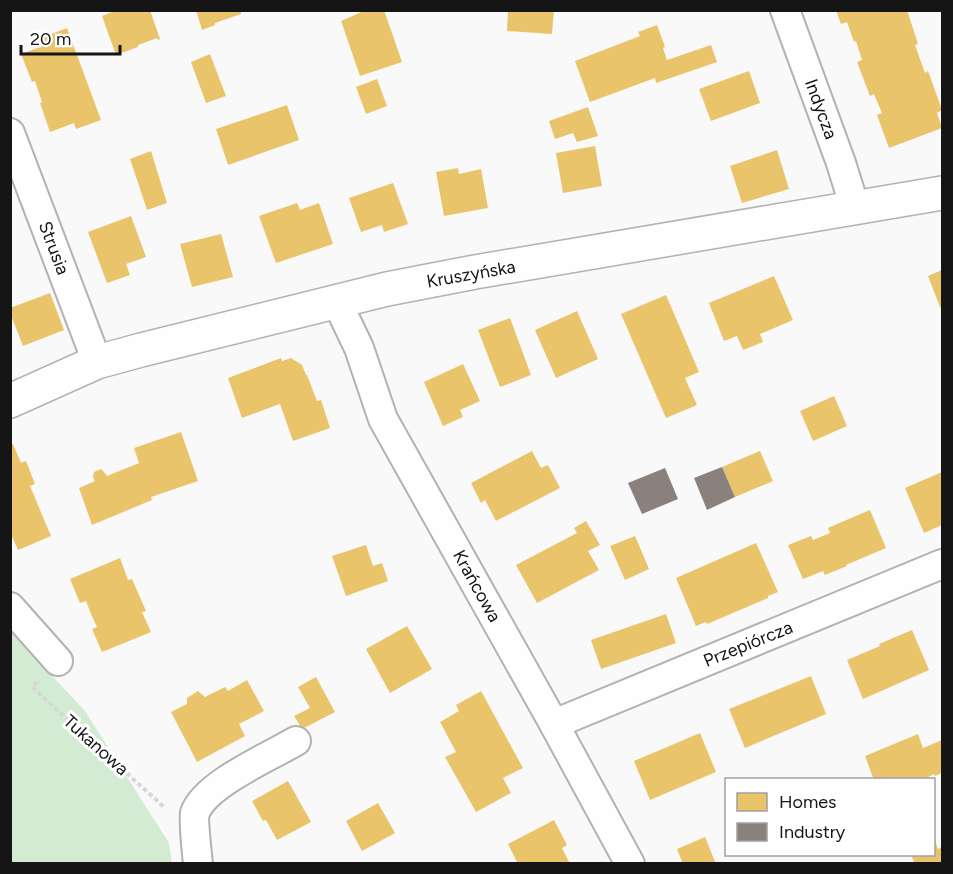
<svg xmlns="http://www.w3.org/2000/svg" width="953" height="874" font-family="Figtree,sans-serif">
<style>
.green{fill:#d3ebd2}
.homes{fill:#e9c46a}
.industry{fill:#8a817c}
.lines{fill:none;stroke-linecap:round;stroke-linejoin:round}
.minor-casing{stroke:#b2b2b3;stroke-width:32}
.tertiary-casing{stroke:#b2b2b3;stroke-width:36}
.path{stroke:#d7d7d8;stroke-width:4;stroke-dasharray:4.5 3;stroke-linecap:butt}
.minor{stroke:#fefefe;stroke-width:28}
.tertiary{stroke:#fefefe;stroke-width:33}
.labels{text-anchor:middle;stroke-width:6;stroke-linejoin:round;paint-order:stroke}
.street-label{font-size:18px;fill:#151516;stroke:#fff}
</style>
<rect width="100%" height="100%" fill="#f9f9fa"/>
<path class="green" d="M 10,631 L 85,711 L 169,843 L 172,863 L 11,863 Z"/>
<g class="homes">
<path d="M 117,10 L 150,10 L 160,39 L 158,40 L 157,38 L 138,45 L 138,47 L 116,55 L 102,16 Z"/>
<path d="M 196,10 L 240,10 L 241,14 L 215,23 L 215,25 L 202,30 Z"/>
<path d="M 366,10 L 384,10 L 402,62 L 360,76 L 341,21 Z"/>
<path d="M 508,10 L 554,10 L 552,34 L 507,31 Z"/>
<path d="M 836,10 L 907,10 L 918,44 L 915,45 L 925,73 L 928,71 L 942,110 L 937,113 L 942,128 L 889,148 L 877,115 L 882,113 L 874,94 L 870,96 L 857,62 L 862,60 L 856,41 L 854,42 L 847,22 L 841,24 Z"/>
<path d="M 657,25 L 665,47 L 663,48 L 667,60 L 711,45 L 717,62 L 656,83 L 655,78 L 590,102 L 575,61 L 640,36 L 638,32 Z"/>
<path d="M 67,28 L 101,120 L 76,129 L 74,123 L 50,132 L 40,103 L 42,102 L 35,81 L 32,82 L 21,54 L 43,46 L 41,38 Z"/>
<path d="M 210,54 L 226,96 L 206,103 L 191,62 Z"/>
<path d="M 749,71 L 760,103 L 711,121 L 699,89 Z"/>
<path d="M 377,79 L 387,106 L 366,114 L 356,87 Z"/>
<path d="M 287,105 L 299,140 L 228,165 L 216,129 Z"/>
<path d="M 588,107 L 598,136 L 577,142 L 573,133 L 555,139 L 549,121 Z"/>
<path d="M 595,146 L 602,186 L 563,193 L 556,153 Z"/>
<path d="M 777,150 L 789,189 L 742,203 L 730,166 Z"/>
<path d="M 151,151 L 167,203 L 147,210 L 130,159 Z"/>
<path d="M 458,168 L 459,174 L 481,169 L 488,208 L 444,216 L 436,172 Z"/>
<path d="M 393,183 L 408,224 L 384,232 L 382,225 L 361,232 L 349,198 Z"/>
<path d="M 297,203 L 300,210 L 319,203 L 333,244 L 276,263 L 259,216 Z"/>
<path d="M 131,216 L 146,257 L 126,264 L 130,275 L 107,283 L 88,232 Z"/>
<path d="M 221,234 L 233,277 L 192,287 L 180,244 Z"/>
<path d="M 942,270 L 942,312 L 928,276 Z"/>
<path d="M 774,276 L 793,320 L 760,334 L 763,342 L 743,350 L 737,336 L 724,341 L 709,303 Z"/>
<path d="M 50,293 L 64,330 L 23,346 L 10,313 L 10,308 Z"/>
<path d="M 666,295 L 699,372 L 685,378 L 697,405 L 666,418 L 621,314 Z"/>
<path d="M 577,311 L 598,359 L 556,378 L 535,330 Z"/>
<path d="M 510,318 L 531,375 L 500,387 L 478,330 Z"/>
<path d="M 281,358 L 282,361 L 291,358 L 302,365 L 306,375 L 307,375 L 317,401 L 321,400 L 330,428 L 293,441 L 280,404 L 242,418 L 228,378 Z"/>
<path d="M 463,364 L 480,401 L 460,410 L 463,417 L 443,426 L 424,382 Z"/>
<path d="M 834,396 L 847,426 L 813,441 L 800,411 Z"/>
<path d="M 181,432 L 198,481 L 151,497 L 152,500 L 92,525 L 79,488 L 95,481 L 93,477 L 94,472 L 101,469 L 105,473 L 107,476 L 139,463 L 134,448 Z"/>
<path d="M 13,444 L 21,463 L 26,461 L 35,484 L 30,486 L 51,536 L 18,550 L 10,532 L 10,445 Z"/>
<path d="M 532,451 L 541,468 L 548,465 L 560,488 L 496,521 L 485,500 L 481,503 L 471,483 Z"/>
<path d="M 760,451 L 773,481 L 735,497 L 722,467 Z"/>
<path d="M 942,472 L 942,525 L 924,533 L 905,488 Z"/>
<path d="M 870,510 L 886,548 L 846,565 L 847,566 L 825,575 L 823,571 L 803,579 L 788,545 L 811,536 L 813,540 L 830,533 L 828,528 L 830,527 Z"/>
<path d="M 586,521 L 600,545 L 588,551 L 599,570 L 537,603 L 516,565 L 577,533 L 574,528 Z"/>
<path d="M 635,536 L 649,569 L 625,580 L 610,546 Z"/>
<path d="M 756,543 L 778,592 L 768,596 L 768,598 L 707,624 L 706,622 L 696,626 L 676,578 Z"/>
<path d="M 366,545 L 373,566 L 382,563 L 388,581 L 346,596 L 332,556 Z"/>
<path d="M 120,558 L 128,580 L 132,579 L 146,611 L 142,612 L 151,632 L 102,652 L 92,629 L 97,627 L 91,614 L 86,601 L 80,603 L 70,579 Z"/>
<path d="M 666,614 L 676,643 L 601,669 L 591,640 Z"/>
<path d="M 407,626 L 432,669 L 390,693 L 366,649 Z"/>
<path d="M 912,630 L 929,670 L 863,699 L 847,660 L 880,646 L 879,644 Z"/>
<path d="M 811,676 L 826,714 L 745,748 L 729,709 Z"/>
<path d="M 316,677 L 335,712 L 302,729 L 294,716 L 310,708 L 298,687 Z"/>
<path d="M 247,680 L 264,711 L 239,724 L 245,736 L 197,762 L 171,712 L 187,704 L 187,698 L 198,691 L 205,697 L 225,687 L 228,691 Z"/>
<path d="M 481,691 L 523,768 L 503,778 L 511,793 L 476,812 L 445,757 L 456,752 L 440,722 L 459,711 L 456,705 Z"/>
<path d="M 700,733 L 716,772 L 650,800 L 634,761 Z"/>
<path d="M 918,734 L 923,748 L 942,740 L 942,773 L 935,776 L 934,774 L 923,780 L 874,780 L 865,756 Z"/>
<path d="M 288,781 L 311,822 L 277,840 L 266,820 L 263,821 L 252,801 Z"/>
<path d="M 378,803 L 395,833 L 362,851 L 346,821 Z"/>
<path d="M 554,820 L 567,845 L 562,848 L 570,864 L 518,864 L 508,844 Z"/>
<path d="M 705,837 L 716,864 L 683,864 L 677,849 Z"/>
<path d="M 934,838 L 938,849 L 942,847 L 942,864 L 915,864 L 911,855 L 934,854 Z"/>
</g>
<g class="industry">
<path d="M 722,467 L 735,497 L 707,510 L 694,478 Z"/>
<path d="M 665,468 L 678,499 L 642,514 L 628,483 Z"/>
</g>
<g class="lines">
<defs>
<g id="minor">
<path d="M 785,10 L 841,163 L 855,208"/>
<path d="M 10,133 L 97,362"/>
<path d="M 337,302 L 359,348 L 383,419 L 554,724 L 630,864"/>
<path d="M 10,607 L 58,661"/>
<path d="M 554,724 L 942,564"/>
<path d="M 198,864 C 197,854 193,819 195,813 C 205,784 271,756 296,741"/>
</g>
<path id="tertiary" d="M 10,401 L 97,362 L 141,350 L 387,289 L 475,272 L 942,193"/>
</defs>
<use href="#minor" class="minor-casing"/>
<use href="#tertiary" class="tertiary-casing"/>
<path class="path" d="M 37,682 L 32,687 L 165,808"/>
<use href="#minor" class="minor"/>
<use href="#tertiary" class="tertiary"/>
</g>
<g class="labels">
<g class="street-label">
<text transform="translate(821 109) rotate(70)" y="6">Indycza</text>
<text transform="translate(54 248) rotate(69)" y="6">Strusia</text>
<text transform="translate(471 274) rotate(-10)" y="6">Kruszyńska</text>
<text transform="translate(477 586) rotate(61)" y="6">Krańcowa</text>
<text transform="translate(748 644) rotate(-22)" y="6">Przepiórcza</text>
<text transform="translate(96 745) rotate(42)" y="6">Tukanowa</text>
</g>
</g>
<rect width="953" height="874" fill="none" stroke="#151516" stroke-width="24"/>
<rect x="725" y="778" width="210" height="78" fill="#ffffff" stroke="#a1a1a2" stroke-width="1.5"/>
<rect x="737" y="793" width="30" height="18" fill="#e9c46a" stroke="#a1a1a2" stroke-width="1.5"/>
<text x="779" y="808" font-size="18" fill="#151516">Homes</text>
<rect x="737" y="823" width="30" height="18" fill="#8a817c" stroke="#a1a1a2" stroke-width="1.5"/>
<text x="779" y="838" font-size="18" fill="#151516">Industry</text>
<path d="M21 45v9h99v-9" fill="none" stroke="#151516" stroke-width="3"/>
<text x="30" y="45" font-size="18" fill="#151516" stroke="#ffffff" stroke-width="4.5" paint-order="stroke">20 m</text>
</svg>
